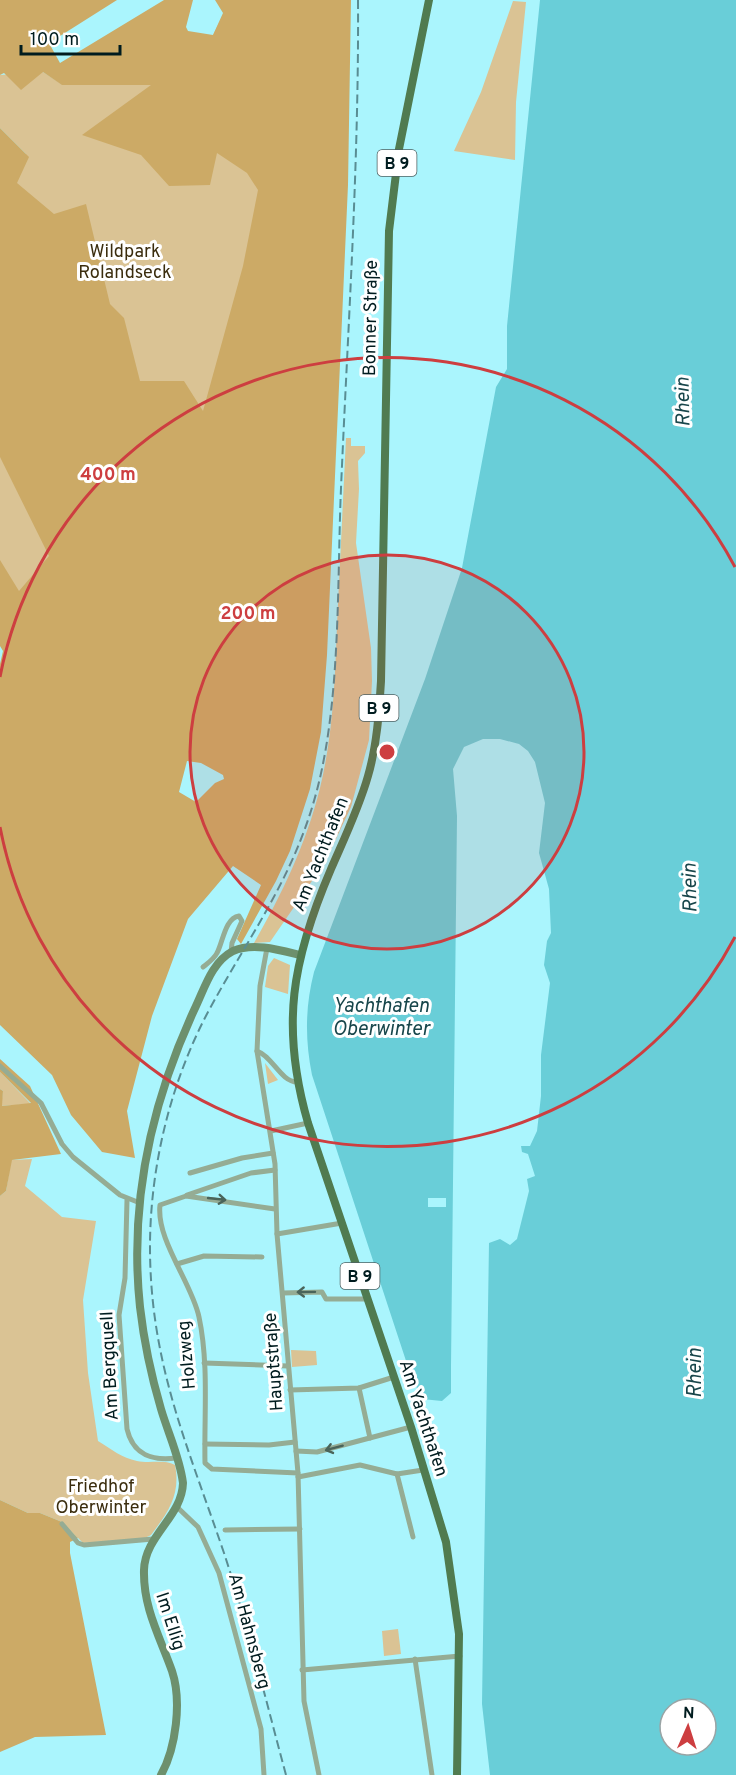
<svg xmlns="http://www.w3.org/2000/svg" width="736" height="1775" font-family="Overpass,sans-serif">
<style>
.green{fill:#dac394}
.forest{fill:#ca6;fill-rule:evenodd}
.water{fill:#69ced8;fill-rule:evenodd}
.pier{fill:#aaf5fd}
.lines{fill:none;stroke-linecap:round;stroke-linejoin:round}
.street{stroke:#95ac94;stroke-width:5}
.secondary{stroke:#6d906d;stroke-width:8}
.primary{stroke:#507b50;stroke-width:8}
.rail{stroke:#598d93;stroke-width:2;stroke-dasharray:9 4.5;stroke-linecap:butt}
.oneway{stroke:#4a645a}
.ring{fill:none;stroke:#cd3e40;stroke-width:3}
.labels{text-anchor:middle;stroke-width:6;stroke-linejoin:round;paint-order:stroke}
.shield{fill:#fff;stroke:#4c6062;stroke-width:1.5}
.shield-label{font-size:16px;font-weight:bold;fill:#001c1f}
.park-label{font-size:18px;fill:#3b2d0e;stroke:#fff}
.street-label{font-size:18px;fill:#001c1f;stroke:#fff}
.water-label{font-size:20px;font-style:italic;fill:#18464b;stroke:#fff}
.centre{fill:#cd3e40;stroke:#fff;stroke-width:3}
.ring-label{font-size:18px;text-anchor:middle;font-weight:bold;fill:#cd3e40;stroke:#fff;stroke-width:6;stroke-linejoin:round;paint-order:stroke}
</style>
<rect width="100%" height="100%" fill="#aaf5fd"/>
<g class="green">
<path d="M 513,1 L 526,2 L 516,102 L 515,160 L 454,151 L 481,92 Z"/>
<path d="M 219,23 L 269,189 L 237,380 L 18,598 L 0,571 L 0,148 L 26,154 L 0,128 L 0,75 L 43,72 L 63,85 L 152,85 L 88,137 L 213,35 Z"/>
<path d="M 346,438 L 351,438 L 351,446 L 365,446 L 365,453 L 358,461 L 359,489 L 356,543 L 371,648 L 372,681 L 369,740 L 351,807 L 325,862 L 270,942 L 254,943 C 282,894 306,844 320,788 C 333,735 335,680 337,625 C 340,563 343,500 346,438 Z"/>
<path d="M 274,958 L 290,965 L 288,994 L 265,987 L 268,966 Z"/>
<path d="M 265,1063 L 278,1080 L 268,1084 Z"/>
<path d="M 0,1072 L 31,1104 L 1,1106 L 3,1091 L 0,1089 Z"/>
<path d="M 32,1159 L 25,1186 L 62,1217 L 96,1221 L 83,1300 L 88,1373 L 98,1441 C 111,1449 122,1458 137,1461 C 150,1464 163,1459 175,1465 C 181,1495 168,1512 151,1535 L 145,1538 L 83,1543 L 62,1522 L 40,1513 L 28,1513 L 0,1500 L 0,1196 L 6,1191 L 11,1160 Z"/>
<path d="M 291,1350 L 316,1351 L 317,1365 L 292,1367 Z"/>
<path d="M 398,1629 L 401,1654 L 384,1656 L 382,1631 Z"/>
</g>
<g class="forest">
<path d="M 0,0 L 117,0 L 49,43 L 60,63 L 164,0 L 193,0 L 186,27 L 188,31 L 213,35 L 223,13 L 215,0 L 351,0 L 348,185 L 327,655 L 321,732 L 310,789 L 290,851 L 276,881 L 241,944 L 237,939 L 261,885 L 233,866 L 188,919 L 152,1016 L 127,1111 L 135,1158 L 102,1152 L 71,1115 L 52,1075 L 0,1025 L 0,664 L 3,651 L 0,646 L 0,560 L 19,591 L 49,556 L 0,457 L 0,128 L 29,157 L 17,183 L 54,214 L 86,204 L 110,304 L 124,318 L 140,381 L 184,381 L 203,411 L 243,266 L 258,190 L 247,173 L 217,153 L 210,185 L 169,186 L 141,155 L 82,135 L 151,85 L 62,85 L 43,72 L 21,90 L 4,73 L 0,75 ZM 187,761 L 201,763 L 223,775 L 224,779 L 215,783 L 196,802 L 179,792 Z"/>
<path d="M 0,1059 L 30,1086 L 61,1154 L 12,1160 L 6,1191 L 0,1196 L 0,1089 L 3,1091 L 2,1106 L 31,1103 L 0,1072 Z"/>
<path d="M 0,1500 L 28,1513 L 40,1513 L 62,1522 L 78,1538 L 70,1542 L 70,1553 L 106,1735 L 35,1737 L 0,1752 Z"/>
</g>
<path class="water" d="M 540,0 L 736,0 L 736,1775 L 490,1775 L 482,1704 L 489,1243 L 500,1239 L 510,1245 L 517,1239 L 529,1191 L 527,1179 L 535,1176 L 528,1154 L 522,1152 L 521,1146 L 530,1146 L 537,1131 L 541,1096 L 541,1055 L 550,983 L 544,965 L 547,941 L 551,933 L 549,889 L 539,853 L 545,803 L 535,762 L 528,751 L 519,744 L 500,739 L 483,739 L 464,747 L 453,769 L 457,816 L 451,1366 L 451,1393 L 442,1401 L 422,1399 L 410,1373 L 312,1075 C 305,1040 305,1007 314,972 L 425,679 L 462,568 L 496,387 L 507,369 L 507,326 ZM 670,1709 L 706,1709 L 706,1745 L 670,1745 Z"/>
<rect class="pier" x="428" y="1198" width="18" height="9"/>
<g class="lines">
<g class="street">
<path d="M 267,948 L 260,986 L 257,1051 L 275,1164 L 277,1234 L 298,1473 L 304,1701 L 319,1775"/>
<path d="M 203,967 C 208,963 214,959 217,953 C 223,942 225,918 239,916 L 242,921 L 232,943 L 231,952"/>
<path d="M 257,1051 C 272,1056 281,1082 297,1082"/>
<path d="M 0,1066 L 41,1103 L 62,1144 L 73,1157 L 120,1195 L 140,1203"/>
<path d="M 271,1131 L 308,1123"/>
<path d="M 190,1173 L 242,1158 L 273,1153"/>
<path d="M 187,1195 L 251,1173 L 275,1170"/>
<path d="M 127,1200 L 125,1278 L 119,1315 L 127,1429 C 133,1455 152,1461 176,1458"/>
<path d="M 275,1209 L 186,1196 L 160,1205 C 156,1240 192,1283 199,1317 C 209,1364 204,1414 205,1463 L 212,1469 L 298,1473"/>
<path d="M 277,1234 L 342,1223"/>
<path d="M 177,1264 L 204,1256 L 262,1257"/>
<path d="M 283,1293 L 322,1292 L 326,1299 L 368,1299"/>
<path d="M 204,1363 L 288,1366"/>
<path d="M 359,1388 L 370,1438"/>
<path d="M 290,1390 L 359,1388 L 394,1377"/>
<path d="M 205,1444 L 269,1445 L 295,1442"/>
<path d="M 296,1451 L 317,1452 L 411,1427"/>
<path d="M 397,1474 L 413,1537"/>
<path d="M 298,1477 L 360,1465 L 397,1474 L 423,1470"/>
<path d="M 177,1507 L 198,1527 L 219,1573 L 261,1729 L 264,1775"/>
<path d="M 62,1524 L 78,1543 L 84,1545 L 153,1539"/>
<path d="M 225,1530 L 300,1529"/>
<path d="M 415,1659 L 432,1775"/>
<path d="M 302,1670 L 460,1656"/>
</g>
<path class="secondary" d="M 161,1775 C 176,1748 182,1701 172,1671 C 160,1637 143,1608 144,1570 C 145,1535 182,1517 183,1483 C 180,1458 168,1433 161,1409 C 151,1375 144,1342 140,1307 C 129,1203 152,1100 196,1006 C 205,987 212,962 233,951 C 253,942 280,950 300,955"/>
<path class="primary" d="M 429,0 L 399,149 L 389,231 L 381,681 C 379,713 377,745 368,776 C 359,808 344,839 331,869 C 292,960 280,1026 308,1123 L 411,1427 L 446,1542 L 459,1634 L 457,1775"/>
<path class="rail" d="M 286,1775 C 266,1701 248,1626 224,1553 C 187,1444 149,1361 150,1242 C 151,1163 171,1082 208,1012 C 250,934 294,878 317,790 C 341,698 337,583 341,488 C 348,325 359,163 358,0"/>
</g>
<defs><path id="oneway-shaft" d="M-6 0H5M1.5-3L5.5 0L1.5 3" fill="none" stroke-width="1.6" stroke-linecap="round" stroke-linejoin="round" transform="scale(1.5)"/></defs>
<g class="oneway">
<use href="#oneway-shaft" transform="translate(217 1199) rotate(6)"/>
<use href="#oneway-shaft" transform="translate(306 1292) rotate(179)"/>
<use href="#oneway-shaft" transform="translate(334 1448) rotate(165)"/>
</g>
<circle cx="387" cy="752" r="197" fill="#cd3e40" fill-opacity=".12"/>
<g class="ring">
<circle cx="387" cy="752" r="197"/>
<path d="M735 937A394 394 0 0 1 0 827M0 677A394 394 0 0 1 735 567"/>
</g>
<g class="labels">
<g class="shield">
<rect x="377.5" y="150" width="39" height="26" rx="4.5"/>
<rect x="359.5" y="695" width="39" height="26" rx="4.5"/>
<rect x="340.5" y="1263" width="39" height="26" rx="4.5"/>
</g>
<g class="shield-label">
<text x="397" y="169">B 9</text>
<text x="379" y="714">B 9</text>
<text x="360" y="1282">B 9</text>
</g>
<g class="park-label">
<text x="125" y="257">Wildpark<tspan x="125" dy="21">Rolandseck</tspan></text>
<text x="101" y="1492">Friedhof<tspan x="101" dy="21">Oberwinter</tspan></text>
</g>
<g class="street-label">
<text transform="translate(370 318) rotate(-89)" y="6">Bonner Straße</text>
<text transform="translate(320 854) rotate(-68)" y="6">Am Yachthafen</text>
<text transform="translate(186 1355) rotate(-95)" y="6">Holzweg</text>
<text transform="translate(273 1362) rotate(-94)" y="6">Hauptstraße</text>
<text transform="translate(109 1366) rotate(-93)" y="6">Am Bergquell</text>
<text transform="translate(424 1418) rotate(72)" y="6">Am Yachthafen</text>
<text transform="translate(171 1621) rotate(72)" y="6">Im Ellig</text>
<text transform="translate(250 1631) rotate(75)" y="6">Am Hahnsberg</text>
</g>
<g class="water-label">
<text transform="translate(682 402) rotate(-91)" y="7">Rhein</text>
<text transform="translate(689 888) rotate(-91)" y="7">Rhein</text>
<text x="381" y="1012">Yachthafen<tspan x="381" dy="23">Oberwinter</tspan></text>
<text transform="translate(694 1373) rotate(-90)" y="7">Rhein</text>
</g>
</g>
<circle cx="387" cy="752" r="9" class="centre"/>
<g class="ring-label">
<text x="108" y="480">400 m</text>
<text x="248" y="619">200 m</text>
</g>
<g transform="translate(688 1727) rotate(3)"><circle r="28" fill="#ffffff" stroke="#99a4a5" stroke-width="1.5"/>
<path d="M0-4.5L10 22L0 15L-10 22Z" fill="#cd3e40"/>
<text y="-9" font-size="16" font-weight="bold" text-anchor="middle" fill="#001c1f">N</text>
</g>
<path d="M21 45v9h99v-9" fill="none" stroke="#001c1f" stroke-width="3"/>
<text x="30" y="45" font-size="18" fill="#001c1f" stroke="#ffffff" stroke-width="4.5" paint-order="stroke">100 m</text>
</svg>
